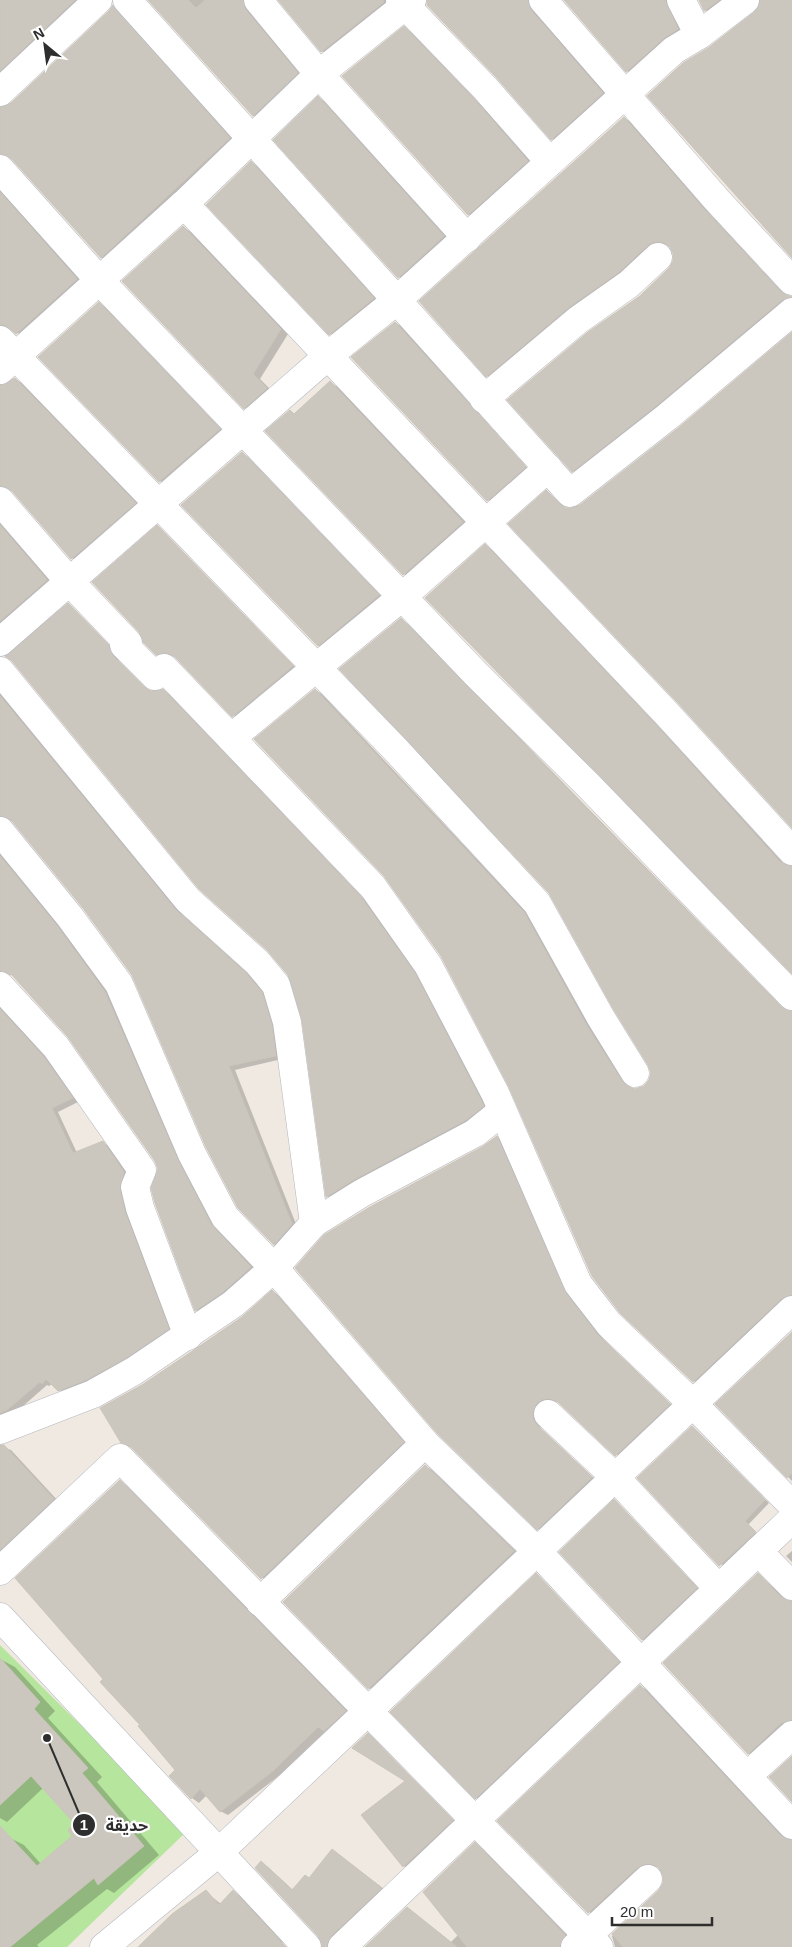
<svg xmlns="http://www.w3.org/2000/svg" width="792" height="1947" font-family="Arial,'Noto Sans Arabic',sans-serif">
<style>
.green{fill:#b6e59e}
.shadow{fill:#0003}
.building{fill:#cbc7bf;stroke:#cbc5ba}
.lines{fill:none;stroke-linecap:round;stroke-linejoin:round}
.minor-casing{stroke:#b4b7c1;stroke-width:29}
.minor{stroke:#fff;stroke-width:28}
.leader{fill:none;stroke:#2e2e2e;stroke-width:2}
.callout-dot{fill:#2e2e2e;stroke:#fff;stroke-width:2}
.mark-label{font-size:15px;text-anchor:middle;font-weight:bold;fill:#fff}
.callout-label{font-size:16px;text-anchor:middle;font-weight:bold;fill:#2e2e2e;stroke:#fff;stroke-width:4.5;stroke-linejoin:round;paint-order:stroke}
</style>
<rect width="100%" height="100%" fill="#efe9e1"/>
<path class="green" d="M 0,1645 L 187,1831 L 67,1947 L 0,1947 Z"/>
<g class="shadow">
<path d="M 0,0 L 86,0 L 0,81 Z"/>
<path d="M 150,0 L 250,0 L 252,15 L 304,77 L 260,119 L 253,115 Z"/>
<path d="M 280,0 L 392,0 L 329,55 L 322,51 Z"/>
<path d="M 429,0 L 535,0 L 534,8 L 538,15 L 609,97 L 559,143 L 552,139 Z"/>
<path d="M 565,0 L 673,0 L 685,33 L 634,75 L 627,71 Z"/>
<path d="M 699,0 L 731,0 L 712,14 L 705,10 Z"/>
<path d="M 113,7 L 120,11 L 236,143 L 109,261 L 101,257 L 9,156 L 0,108 L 11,105 Z"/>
<path d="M 404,28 L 411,32 L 480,104 L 534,165 L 475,218 L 468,214 Z"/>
<path d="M 318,98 L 324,101 L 450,240 L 405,281 L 399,277 Z"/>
<path d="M 624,118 L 631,122 L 711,215 L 787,297 L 792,297 L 792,302 L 579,475 L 573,471 L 640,296 L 670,269 L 674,261 L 674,253 L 670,245 L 661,245 L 494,380 L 487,376 Z"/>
<path d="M 251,163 L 257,166 L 379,302 L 336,337 L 330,334 Z"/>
<path d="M 0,190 L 83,283 L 24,337 L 10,328 L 0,330 Z"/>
<path d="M 183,227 L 191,232 L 288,334 L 260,379 L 274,393 L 252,412 L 245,408 Z"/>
<path d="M 99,304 L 105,307 L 225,433 L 166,485 L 160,481 L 40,357 Z"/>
<path d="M 395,323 L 401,326 L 530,471 L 493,503 L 488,500 Z"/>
<path d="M 792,334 L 792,826 L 547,492 L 567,509 L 580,506 L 678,430 Z"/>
<path d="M 15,379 L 22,383 L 142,507 L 79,562 L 72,558 L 12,490 L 0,491 L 0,386 Z"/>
<path d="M 330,383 L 338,387 L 470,527 L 411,578 L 404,574 L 290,412 L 295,415 Z"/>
<path d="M 242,453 L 248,457 L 384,599 L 324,649 L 318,645 Z"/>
<path d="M 0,522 L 53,584 L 0,633 Z"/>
<path d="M 158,527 L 298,670 L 238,719 L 174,655 L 162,657 L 157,654 Z"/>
<path d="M 485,546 L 492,550 L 662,730 L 787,867 L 792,867 L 792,972 Z"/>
<path d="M 69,605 L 114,650 L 119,661 L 150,692 L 162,690 L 169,694 L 367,902 L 420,978 L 489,1110 L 333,1199 L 327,1196 L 304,1020 L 289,975 Z"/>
<path d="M 401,620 L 408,624 L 787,1012 L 792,1012 L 792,1300 L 700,1385 L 694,1381 L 510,1086 L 315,690 L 322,694 L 531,917 L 594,1031 L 628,1086 L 635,1090 L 644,1087 L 650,1081 L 652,1073 L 649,1064 Z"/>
<path d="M 0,693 L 183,915 L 253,978 L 269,998 L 282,1059 L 235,1070 L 298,1229 L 281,1248 L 274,1244 L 133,974 L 84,907 L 12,819 L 0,821 Z"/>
<path d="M 0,853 L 64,932 L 112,997 L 184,1165 L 218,1229 L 257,1271 L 203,1314 L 196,1310 L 156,1160 L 68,1036 L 12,974 L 0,976 Z"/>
<path d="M 0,1007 L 51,1062 L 78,1102 L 58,1112 L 77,1153 L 102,1142 L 109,1146 L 131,1177 L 175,1333 L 65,1394 L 52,1384 L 49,1386 L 47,1385 L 14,1414 L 0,1421 Z"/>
<path d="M 497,1137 L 502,1140 L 571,1298 L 604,1340 L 675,1408 L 621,1458 L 558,1401 L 549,1402 L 538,1423 L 542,1430 L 597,1481 L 544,1532 L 538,1529 L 483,1148 Z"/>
<path d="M 273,1292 L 277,1294 L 408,1445 L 266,1581 L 133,1448 L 142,1386 L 243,1318 Z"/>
<path d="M 792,1333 L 792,1481 L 717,1404 Z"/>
<path d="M 693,1427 L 769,1503 L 748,1525 L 759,1535 L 725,1568 L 639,1478 Z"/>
<path d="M 0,1446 L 11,1450 L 60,1503 L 0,1556 Z"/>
<path d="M 425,1466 L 432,1470 L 521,1556 L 376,1692 L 369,1688 L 284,1602 Z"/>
<path d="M 120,1481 L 127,1486 L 353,1716 L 333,1735 L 326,1731 L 280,1775 L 228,1815 L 220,1811 L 207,1795 L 199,1803 L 192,1798 L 177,1770 L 105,1680 Z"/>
<path d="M 615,1501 L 701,1591 L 647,1642 L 642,1639 Z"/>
<path d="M 792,1551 L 792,1562 L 786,1556 Z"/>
<path d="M 537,1575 L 623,1665 L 481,1800 L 476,1798 Z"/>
<path d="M 758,1575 L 792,1602 L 792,1723 L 755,1757 L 748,1753 Z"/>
<path d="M 0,1659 L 15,1667 L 55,1711 L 48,1718 L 102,1777 L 97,1782 L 159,1855 L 114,1893 L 107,1889 L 37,1945 L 39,1947 L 0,1947 L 0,1844 L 8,1837 L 24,1845 L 41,1864 L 73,1836 L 77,1824 L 43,1788 L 7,1822 L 0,1818 Z"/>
<path d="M 640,1686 L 647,1690 L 788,1841 L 792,1841 L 792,1947 L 615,1947 L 612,1936 L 664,1885 L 665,1876 L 660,1867 L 652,1867 L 596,1916 L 589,1912 L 499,1821 Z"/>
<path d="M 368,1735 L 457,1823 L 409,1869 L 404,1866 L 363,1815 L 408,1781 Z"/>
<path d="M 475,1844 L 482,1848 L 571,1939 L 566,1947 L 366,1947 L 414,1913 L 451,1942 L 459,1934 Z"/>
<path d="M 332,1850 L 388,1892 L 330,1947 L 256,1868 L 261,1863 L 268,1867 L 293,1890 L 310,1879 Z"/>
<path d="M 206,1892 L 221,1904 L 233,1892 L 240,1896 L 283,1942 L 277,1947 L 138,1947 Z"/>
</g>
<g class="building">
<path d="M 0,0 L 75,0 L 0,71 Z"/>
<path d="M 148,0 L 188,0 L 196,8 L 205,0 L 243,0 L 246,10 L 298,73 L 253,116 Z"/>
<path d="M 278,0 L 383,0 L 384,2 L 321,52 Z"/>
<path d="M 427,0 L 528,0 L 531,10 L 603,93 L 551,140 L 496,77 L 427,5 Z"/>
<path d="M 564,0 L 665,0 L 678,29 L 664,38 L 626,72 Z"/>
<path d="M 699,0 L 719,0 L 704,11 Z"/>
<path d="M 760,0 L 792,0 L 792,258 L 647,96 L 683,63 L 708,48 L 754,12 Z"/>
<path d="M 113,5 L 230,138 L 101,258 L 12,159 L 0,154 L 0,107 L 11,103 L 109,11 Z"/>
<path d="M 404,26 L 474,99 L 528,161 L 468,215 L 342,76 Z"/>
<path d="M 318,96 L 444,236 L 398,278 L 273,140 Z"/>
<path d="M 624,117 L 705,210 L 781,292 L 792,297 L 782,300 L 657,405 L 572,472 L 507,400 L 588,332 L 640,296 L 669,268 L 673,261 L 673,253 L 670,247 L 662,242 L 654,242 L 648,245 L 619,272 L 568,308 L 486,377 L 419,301 Z"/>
<path d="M 251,161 L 374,298 L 329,335 L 206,205 Z"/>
<path d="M 0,192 L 77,279 L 16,334 L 5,325 L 0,325 Z"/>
<path d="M 183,226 L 281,329 L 253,374 L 267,388 L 244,409 L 122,281 Z"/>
<path d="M 99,302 L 220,429 L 159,482 L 38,357 Z"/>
<path d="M 395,322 L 526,467 L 487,501 L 351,357 Z"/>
<path d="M 792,332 L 792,828 L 678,703 L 508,524 L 546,490 L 564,508 L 572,508 L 580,505 L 677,429 Z"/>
<path d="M 15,378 L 136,503 L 71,559 L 12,491 L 0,486 L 0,385 Z"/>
<path d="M 330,381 L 463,522 L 403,575 L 265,431 L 290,410 L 294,414 Z"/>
<path d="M 242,452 L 379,595 L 318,646 L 181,505 Z"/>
<path d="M 0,525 L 47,580 L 0,621 Z"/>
<path d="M 157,525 L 293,666 L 232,717 L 175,657 L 168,653 L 156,655 L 143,642 L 139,632 L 92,582 Z"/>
<path d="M 485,544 L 656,725 L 780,862 L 792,866 L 792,974 L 425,598 Z"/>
<path d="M 68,603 L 109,645 L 113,656 L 144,687 L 151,691 L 163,689 L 361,897 L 415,973 L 481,1100 L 484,1106 L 466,1120 L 355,1179 L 326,1197 L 302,1020 L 288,975 L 267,950 L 199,889 L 12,661 L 5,656 Z"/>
<path d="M 401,618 L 781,1007 L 792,1011 L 792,1295 L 781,1299 L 693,1382 L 621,1314 L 592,1276 L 509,1087 L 441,956 L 384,876 L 254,739 L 315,689 L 524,912 L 587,1026 L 622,1081 L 627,1086 L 635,1089 L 644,1086 L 649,1080 L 651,1073 L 648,1065 L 614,1010 L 549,893 L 339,669 Z"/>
<path d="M 0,696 L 176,910 L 246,973 L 262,992 L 272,1025 L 276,1056 L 229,1066 L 292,1224 L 274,1245 L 238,1208 L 206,1147 L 132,975 L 83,908 L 12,821 L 0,816 Z"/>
<path d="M 0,856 L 58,927 L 105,992 L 178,1160 L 211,1224 L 251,1267 L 223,1292 L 195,1311 L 155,1203 L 151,1188 L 158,1169 L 155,1161 L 68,1037 L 12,975 L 0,971 Z"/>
<path d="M 0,1009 L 44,1057 L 73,1098 L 52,1108 L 73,1153 L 103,1141 L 124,1172 L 120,1190 L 125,1212 L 169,1329 L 126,1358 L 86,1380 L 58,1391 L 46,1379 L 42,1384 L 40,1382 L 7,1410 L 0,1413 Z"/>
<path d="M 497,1136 L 566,1293 L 598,1335 L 670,1404 L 615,1456 L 558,1402 L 551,1399 L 543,1399 L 537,1403 L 533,1411 L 533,1419 L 537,1425 L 592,1477 L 537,1530 L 436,1432 L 295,1268 L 324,1235 L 370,1207 L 482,1147 Z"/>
<path d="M 272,1290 L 404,1442 L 261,1579 L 131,1447 L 121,1443 L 100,1408 L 142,1385 L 194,1350 L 242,1317 Z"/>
<path d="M 792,1332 L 792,1473 L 787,1478 L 715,1404 Z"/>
<path d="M 692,1426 L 765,1500 L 745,1521 L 756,1532 L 719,1566 L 637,1478 Z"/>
<path d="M 0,1445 L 4,1445 L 54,1499 L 0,1550 Z"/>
<path d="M 425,1465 L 514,1551 L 368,1689 L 283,1602 Z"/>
<path d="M 120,1480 L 346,1711 L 324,1731 L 318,1727 L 273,1771 L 220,1812 L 200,1789 L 191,1799 L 169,1776 L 175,1770 L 138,1726 L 140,1725 L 100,1682 L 103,1679 L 15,1578 Z"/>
<path d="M 614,1499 L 697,1588 L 642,1640 L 559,1552 Z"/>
<path d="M 536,1573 L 619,1662 L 475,1799 L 390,1712 Z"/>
<path d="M 758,1573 L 781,1597 L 792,1601 L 792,1720 L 781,1723 L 748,1754 L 663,1663 Z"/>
<path d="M 0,1658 L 40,1702 L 34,1709 L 88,1768 L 82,1773 L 144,1846 L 98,1885 L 94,1878 L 10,1947 L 0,1947 L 0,1826 L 37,1866 L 72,1836 L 68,1830 L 75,1824 L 31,1776 L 0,1805 Z"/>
<path d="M 640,1685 L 781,1836 L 792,1840 L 792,1947 L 623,1947 L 612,1934 L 659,1890 L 663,1883 L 663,1876 L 659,1868 L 652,1864 L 645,1864 L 638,1867 L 588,1913 L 497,1821 Z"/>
<path d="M 368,1733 L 453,1820 L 403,1867 L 361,1815 L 405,1781 L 352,1748 Z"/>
<path d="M 792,1756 L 792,1802 L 769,1777 Z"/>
<path d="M 475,1842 L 565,1935 L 560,1947 L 467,1947 L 423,1892 Z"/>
<path d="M 332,1849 L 382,1888 L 331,1936 L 327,1947 L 322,1947 L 318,1936 L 255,1868 L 261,1861 L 292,1890 L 305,1875 L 309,1878 Z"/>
<path d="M 206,1890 L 219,1905 L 233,1890 L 286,1947 L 138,1947 L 172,1914 Z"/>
<path d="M 407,1907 L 457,1947 L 365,1947 Z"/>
</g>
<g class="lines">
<defs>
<g id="minor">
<path d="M 127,0 L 570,493 L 667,417 L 792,312"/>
<path d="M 258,0 L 319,74 L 467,238"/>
<path d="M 400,0 L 485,88 L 550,162"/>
<path d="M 543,0 L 716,199 L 792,281"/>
<path d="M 681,0 L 699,35"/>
<path d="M 0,92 L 98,0"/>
<path d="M 0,169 L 100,281 L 476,674 L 588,785 L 792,996"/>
<path d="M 184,204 L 667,714 L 792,851"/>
<path d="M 0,340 L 396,750 L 537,903 L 601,1018 L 635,1073"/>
<path d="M 0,370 L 184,204 L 319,74 L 412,0"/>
<path d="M 484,399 L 578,320 L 629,284 L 658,257"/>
<path d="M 0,501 L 69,581 L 128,643 L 124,645 L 155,676 L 164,668 L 373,887 L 428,965 L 495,1093 L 578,1284 L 609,1324 L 692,1403 L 792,1505"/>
<path d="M 0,642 L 329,355 L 397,300 L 674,50 L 699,35 L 745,0"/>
<path d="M 0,671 L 188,900 L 257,962 L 276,985 L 287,1022 L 314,1223"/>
<path d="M 231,738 L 403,596 L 548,468"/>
<path d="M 0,831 L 70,917 L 119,984 L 192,1154 L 225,1217 L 274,1268 L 425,1443 L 537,1551 L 792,1825"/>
<path d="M 0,986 L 56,1047 L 142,1170 L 135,1187 L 140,1208 L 188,1336"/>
<path d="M 548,1414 L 615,1477 L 719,1589"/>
<path d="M 0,1430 L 93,1394 L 134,1371 L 233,1304 L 274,1268 L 314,1223 L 362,1193 L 475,1133 L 501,1112"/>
<path d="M 758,1551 L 792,1586"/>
<path d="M 0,1571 L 120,1458 L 599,1947"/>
<path d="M 260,1602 L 425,1443"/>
<path d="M 0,1617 L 307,1947"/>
<path d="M 747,1776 L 792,1735"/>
<path d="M 104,1947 L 218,1853 L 792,1310"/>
<path d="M 342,1947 L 792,1519"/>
<path d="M 575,1947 L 648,1879"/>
</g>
</defs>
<use href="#minor" class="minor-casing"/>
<use href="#minor" class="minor"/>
</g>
<path class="leader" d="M47 1738L84 1825"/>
<g class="callout-dot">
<circle cx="47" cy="1738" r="5"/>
<circle cx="84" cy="1825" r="12"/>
</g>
<g class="mark-label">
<text x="84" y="1830">1</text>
</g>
<g class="callout-label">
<text x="127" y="1831">حديقة</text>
</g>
<g transform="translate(45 45) rotate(331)" stroke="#ffffff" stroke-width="4" paint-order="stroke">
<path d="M0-4L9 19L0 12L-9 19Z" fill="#2e2e2e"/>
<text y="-8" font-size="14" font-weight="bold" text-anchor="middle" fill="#2e2e2e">N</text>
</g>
<path d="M612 1917v8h100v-8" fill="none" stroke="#2e2e2e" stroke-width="2.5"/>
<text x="620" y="1917" font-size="15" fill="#2e2e2e" stroke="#ffffff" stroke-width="4" paint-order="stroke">20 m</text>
</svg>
